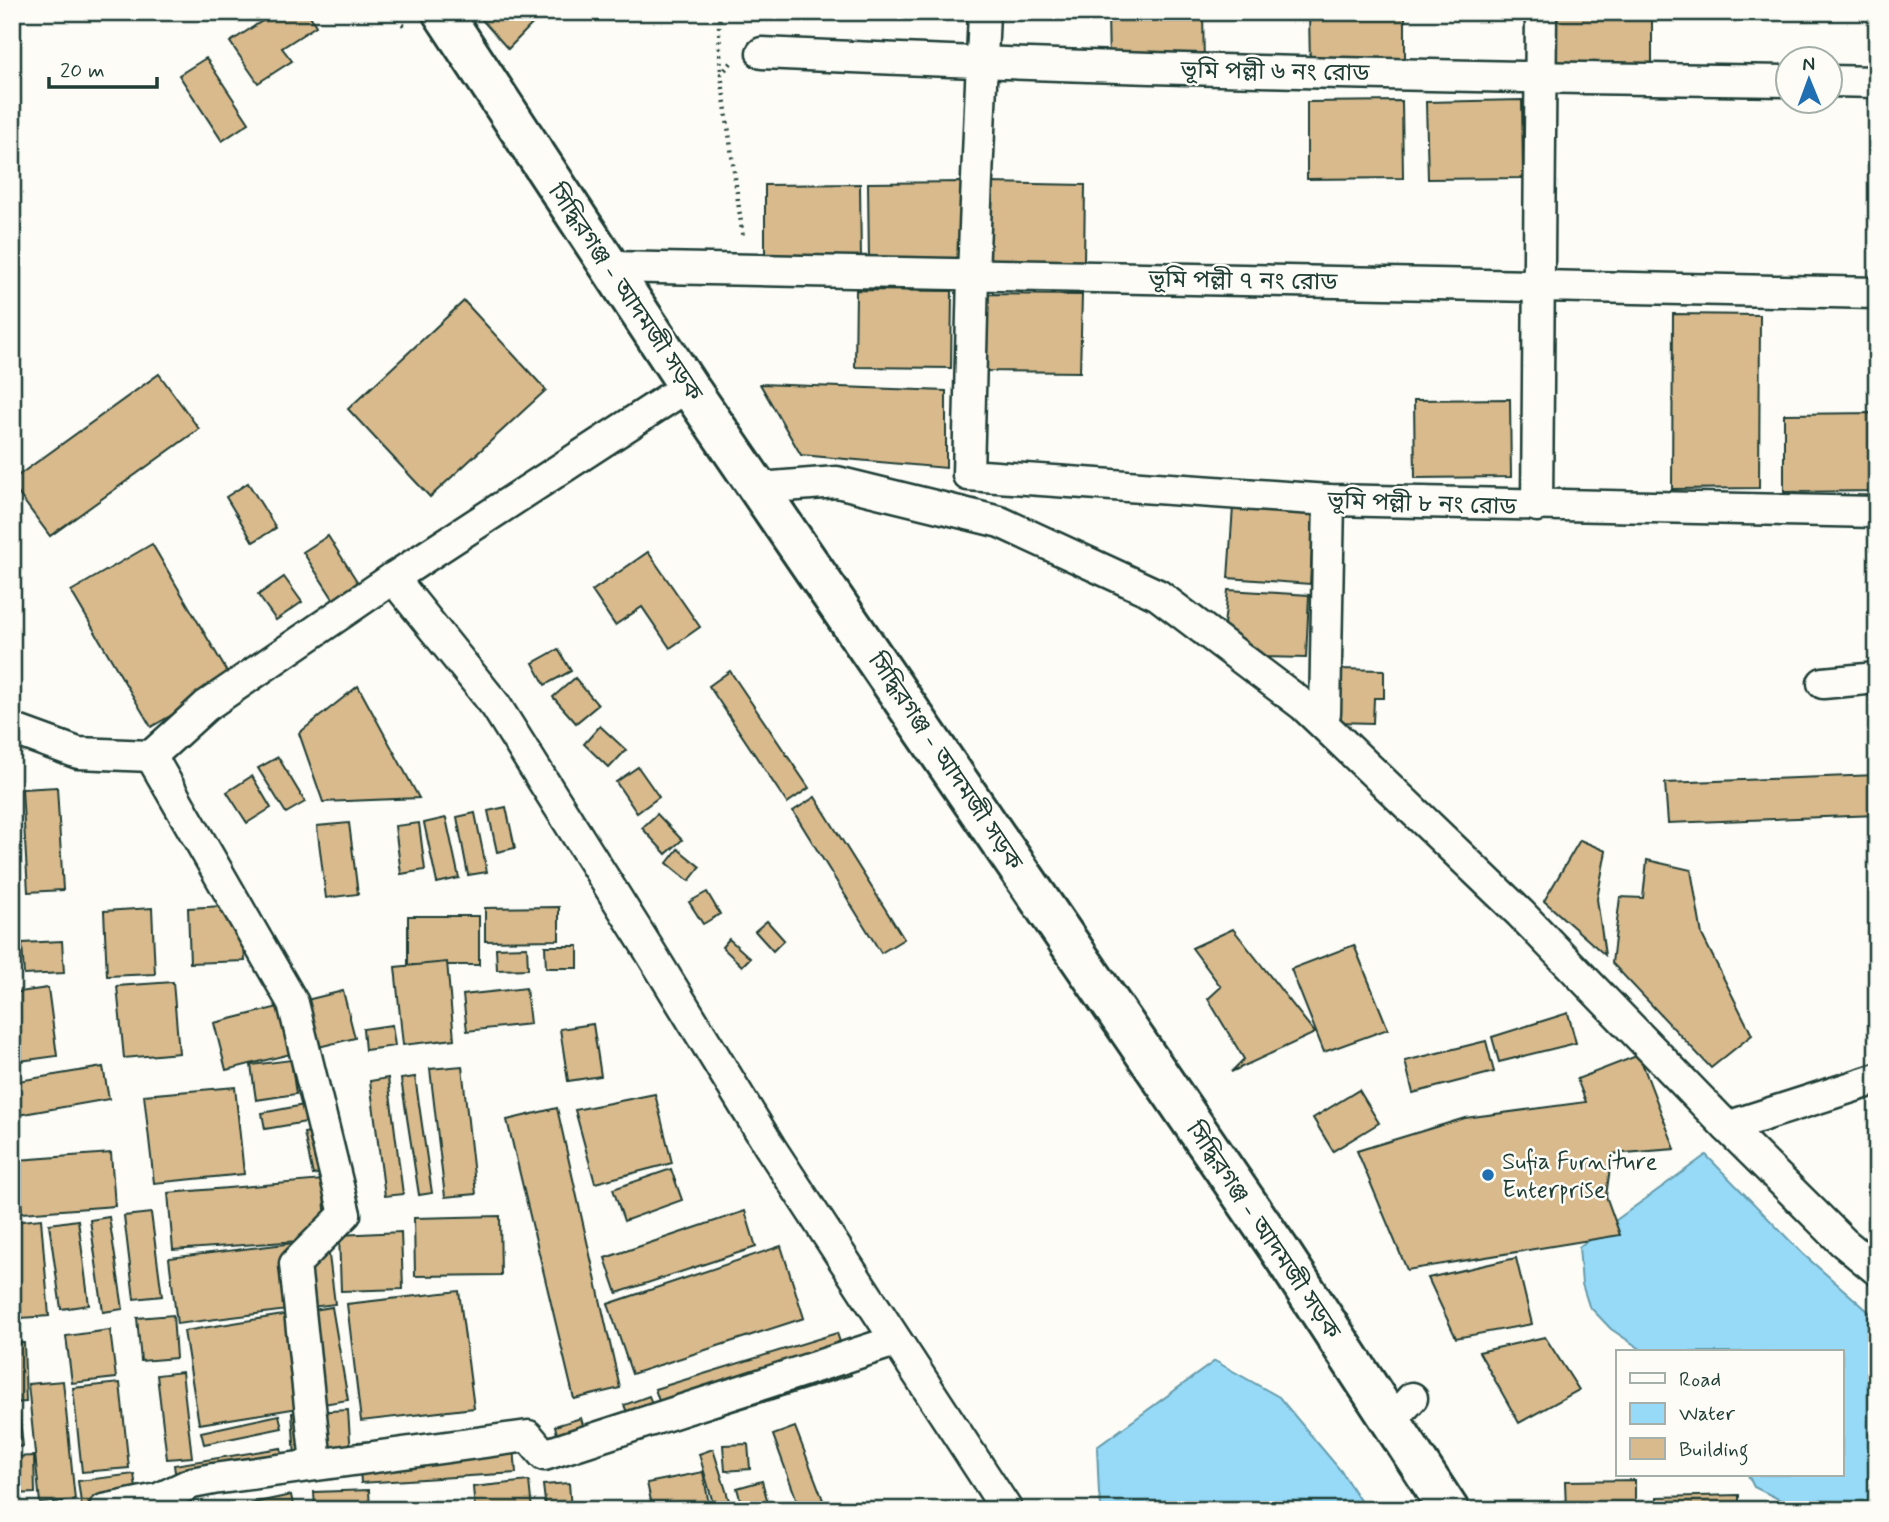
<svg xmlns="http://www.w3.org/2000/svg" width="1889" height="1522" font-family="Mynerve,'Noto Sans Bengali',sans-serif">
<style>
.water{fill:#96daf8;stroke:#669baa;stroke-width:2}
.building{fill:#d9ba8d;stroke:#1f3d34;stroke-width:2}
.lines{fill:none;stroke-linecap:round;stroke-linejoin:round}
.street-casing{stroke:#1f3d34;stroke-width:35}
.primary-casing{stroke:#1f3d34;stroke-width:44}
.path{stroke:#1f3d34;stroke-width:4.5;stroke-dasharray:2 5;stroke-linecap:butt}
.street{stroke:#fdfcf7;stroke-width:30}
.primary{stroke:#fdfcf7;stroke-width:38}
.poi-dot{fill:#1f6fb2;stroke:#fdfcf7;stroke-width:2.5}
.labels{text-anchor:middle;stroke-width:5;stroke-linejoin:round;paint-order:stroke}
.street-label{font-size:24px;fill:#1f3d34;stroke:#fdfcf7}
.poi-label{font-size:24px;fill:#1f3d34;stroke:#fdfcf7;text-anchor:start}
</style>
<rect width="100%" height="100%" fill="#fdfcf7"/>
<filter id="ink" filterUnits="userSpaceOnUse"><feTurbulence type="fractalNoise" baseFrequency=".0143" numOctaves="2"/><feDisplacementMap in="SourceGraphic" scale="14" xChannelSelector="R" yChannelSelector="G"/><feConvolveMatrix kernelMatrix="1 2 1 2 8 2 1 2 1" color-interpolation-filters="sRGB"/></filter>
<g filter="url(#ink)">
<g class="water">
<path d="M 1706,1155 L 1803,1254 L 1877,1319 L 1877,1510 L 1801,1510 L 1754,1487 L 1748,1475 L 1842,1475 L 1842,1352 L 1645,1352 L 1611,1329 L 1589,1306 L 1582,1284 L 1579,1247 Z"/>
<path d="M 1215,1361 L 1279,1397 L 1341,1471 L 1366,1510 L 1102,1510 L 1099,1494 L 1097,1447 Z"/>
</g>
<g class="building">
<path d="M 276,12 L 308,12 L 316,26 L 282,48 L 292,61 L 258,83 L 230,42 Z"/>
<path d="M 475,12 L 544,12 L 508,49 Z"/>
<path d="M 1108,12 L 1203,12 L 1204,63 L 1109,64 Z"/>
<path d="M 1309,12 L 1405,12 L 1405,64 L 1310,65 Z"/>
<path d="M 1556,12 L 1652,12 L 1652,69 L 1557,70 Z"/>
<path d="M 206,58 L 249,123 L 222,141 L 179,75 Z"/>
<path d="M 1522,100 L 1523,178 L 1428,179 L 1426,102 Z"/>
<path d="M 1402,101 L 1403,178 L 1307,179 L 1307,102 Z"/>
<path d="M 964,182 L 964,260 L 869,261 L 868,183 Z"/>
<path d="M 989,183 L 1085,185 L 1084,262 L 989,260 Z"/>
<path d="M 860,184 L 861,261 L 765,262 L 765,185 Z"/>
<path d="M 856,290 L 952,291 L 951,368 L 855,367 Z"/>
<path d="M 987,294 L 1082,295 L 1080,372 L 985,371 Z"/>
<path d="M 464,301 L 546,390 L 430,497 L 348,409 Z"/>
<path d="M 1673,314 L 1760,315 L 1759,488 L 1672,489 Z"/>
<path d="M 159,374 L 199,429 L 50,536 L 12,485 L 12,480 Z"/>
<path d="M 760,384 L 946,391 L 946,468 L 801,455 Z"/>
<path d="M 1510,399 L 1511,477 L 1415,478 L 1414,400 Z"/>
<path d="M 1877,413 L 1877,491 L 1784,492 L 1784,414 Z"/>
<path d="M 248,483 L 276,528 L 253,542 L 226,497 Z"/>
<path d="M 1233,507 L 1314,512 L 1310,584 L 1228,578 Z"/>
<path d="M 328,536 L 364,592 L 339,608 L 303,552 Z"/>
<path d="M 152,544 L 232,680 L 151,727 L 71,591 Z"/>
<path d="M 648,552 L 700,627 L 670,648 L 642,607 L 615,625 L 592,591 Z"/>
<path d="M 284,577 L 302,602 L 276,620 L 258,595 Z"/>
<path d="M 1228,590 L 1309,595 L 1306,658 L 1263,657 L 1224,625 Z"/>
<path d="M 558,649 L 571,671 L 545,685 L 533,663 Z"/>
<path d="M 1337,669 L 1384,670 L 1384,698 L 1374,698 L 1373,723 L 1337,722 Z"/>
<path d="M 730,671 L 809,788 L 787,803 L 709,686 Z"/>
<path d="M 575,678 L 598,705 L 576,723 L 553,697 Z"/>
<path d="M 358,686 L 419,798 L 323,802 L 299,733 Z"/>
<path d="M 600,726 L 626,750 L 609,768 L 584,744 Z"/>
<path d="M 278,757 L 305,802 L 286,813 L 258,768 Z"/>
<path d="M 638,767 L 659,797 L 637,813 L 616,782 Z"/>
<path d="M 1877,775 L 1877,815 L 1668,823 L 1665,783 Z"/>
<path d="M 252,776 L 271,808 L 247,823 L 227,792 Z"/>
<path d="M 57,787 L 63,890 L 28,892 L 22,789 Z"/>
<path d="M 815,797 L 904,939 L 881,953 L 793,811 Z"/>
<path d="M 506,807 L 515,848 L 497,852 L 488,811 Z"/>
<path d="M 475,813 L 487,872 L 468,875 L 457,817 Z"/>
<path d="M 657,814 L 682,840 L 666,854 L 642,828 Z"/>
<path d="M 446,818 L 459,878 L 437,883 L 424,823 Z"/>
<path d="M 349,823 L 358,894 L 326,898 L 317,826 Z"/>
<path d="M 419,823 L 425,870 L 401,874 L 395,826 Z"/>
<path d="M 1580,840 L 1606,851 L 1597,899 L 1605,955 L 1544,901 Z"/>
<path d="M 678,849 L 700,867 L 689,881 L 667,863 Z"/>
<path d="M 1647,860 L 1691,870 L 1702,935 L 1752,1035 L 1711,1068 L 1612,963 L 1620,897 L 1643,898 Z"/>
<path d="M 707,892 L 720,914 L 703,924 L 689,902 Z"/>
<path d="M 241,905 L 245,961 L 190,963 L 188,908 Z"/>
<path d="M 559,907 L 559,940 L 485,941 L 485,908 Z"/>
<path d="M 152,908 L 155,974 L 107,976 L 104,911 Z"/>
<rect x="408" y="916" width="71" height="49"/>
<path d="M 767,921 L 784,940 L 773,951 L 755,931 Z"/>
<path d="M 1233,929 L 1315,1033 L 1231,1072 L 1244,1059 L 1208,999 L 1221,987 L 1192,948 Z"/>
<path d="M 729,939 L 750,958 L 742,966 L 722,947 Z"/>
<path d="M 62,941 L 64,973 L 24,975 L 22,943 Z"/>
<path d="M 1354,945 L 1388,1029 L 1324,1052 L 1291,969 Z"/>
<path d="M 545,946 L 578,946 L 578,968 L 546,968 Z"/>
<path d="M 527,947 L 528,969 L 497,970 L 496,948 Z"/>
<path d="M 447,962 L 454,1039 L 403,1045 L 395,967 Z"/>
<path d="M 173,982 L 179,1053 L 124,1058 L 117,986 Z"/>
<path d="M 48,988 L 57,1056 L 12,1062 L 12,993 Z"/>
<path d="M 526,988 L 530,1024 L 467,1031 L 463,995 Z"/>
<path d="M 343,991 L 355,1038 L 226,1070 L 214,1023 Z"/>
<path d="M 1568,1013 L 1576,1043 L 1499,1062 L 1492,1037 Z"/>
<path d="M 593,1024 L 601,1076 L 568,1081 L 560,1029 Z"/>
<path d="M 392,1025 L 395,1046 L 365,1050 L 363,1029 Z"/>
<path d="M 1486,1041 L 1494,1072 L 1413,1093 L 1405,1061 Z"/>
<path d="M 1639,1055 L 1675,1149 L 1612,1154 L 1606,1196 L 1620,1235 L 1407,1270 L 1357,1151 L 1465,1118 L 1586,1102 L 1577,1079 Z"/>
<path d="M 291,1060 L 296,1094 L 256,1100 L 251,1065 Z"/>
<path d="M 462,1066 L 476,1194 L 445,1197 L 430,1069 Z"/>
<path d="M 103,1067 L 109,1099 L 12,1116 L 12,1082 Z"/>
<path d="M 415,1077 L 432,1193 L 419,1195 L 401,1079 Z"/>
<path d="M 388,1078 L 403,1194 L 385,1196 L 370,1081 Z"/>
<path d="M 235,1087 L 244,1174 L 154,1183 L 144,1095 Z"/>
<path d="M 1359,1090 L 1379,1123 L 1333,1151 L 1313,1118 Z"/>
<path d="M 655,1094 L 672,1163 L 595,1183 L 575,1110 Z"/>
<path d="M 309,1104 L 312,1121 L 265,1129 L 262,1113 Z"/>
<path d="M 557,1108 L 620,1388 L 574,1399 L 507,1120 Z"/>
<path d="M 338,1126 L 346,1168 L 313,1175 L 304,1133 Z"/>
<path d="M 111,1153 L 115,1206 L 22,1213 L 18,1160 Z"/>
<path d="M 671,1169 L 682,1200 L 624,1221 L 613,1189 Z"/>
<path d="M 323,1180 L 327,1239 L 173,1250 L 168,1193 Z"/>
<path d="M 745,1211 L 756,1247 L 617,1293 L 605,1258 Z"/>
<path d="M 151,1213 L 162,1296 L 134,1299 L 124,1216 Z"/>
<path d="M 500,1216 L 501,1275 L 415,1276 L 414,1218 Z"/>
<path d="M 109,1217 L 123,1309 L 103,1312 L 90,1220 Z"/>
<path d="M 41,1219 L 49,1316 L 21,1318 L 13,1222 Z"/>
<path d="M 78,1220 L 89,1305 L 61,1309 L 49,1224 Z"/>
<path d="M 401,1232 L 403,1289 L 341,1291 L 339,1235 Z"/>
<path d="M 327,1239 L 335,1304 L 177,1324 L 169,1258 Z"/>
<path d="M 781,1246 L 804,1318 L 632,1374 L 608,1304 Z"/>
<path d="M 1516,1258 L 1532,1324 L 1456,1338 L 1428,1278 Z"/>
<path d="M 459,1291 L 474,1408 L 361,1421 L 347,1304 Z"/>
<path d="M 332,1307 L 348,1400 L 199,1424 L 184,1331 Z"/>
<path d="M 173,1315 L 176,1358 L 141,1361 L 137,1318 Z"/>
<path d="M 110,1330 L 116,1378 L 72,1383 L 66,1336 Z"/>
<path d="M 837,1333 L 851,1375 L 669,1431 L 655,1389 Z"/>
<path d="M 1545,1337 L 1579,1390 L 1519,1423 L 1479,1352 Z"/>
<path d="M 12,1343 L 24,1343 L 26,1402 L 12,1403 Z"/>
<path d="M 182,1372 L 192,1457 L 167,1459 L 157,1375 Z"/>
<path d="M 63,1381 L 75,1500 L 40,1503 L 28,1384 Z"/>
<path d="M 120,1383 L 129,1468 L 82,1472 L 73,1388 Z"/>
<path d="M 649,1396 L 663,1432 L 639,1441 L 624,1405 Z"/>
<path d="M 348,1410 L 352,1471 L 296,1473 L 292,1413 Z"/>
<path d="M 19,1413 L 23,1446 L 12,1448 L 12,1414 Z"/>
<path d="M 279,1415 L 282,1428 L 204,1444 L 201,1432 Z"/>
<path d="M 581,1418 L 590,1450 L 563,1457 L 555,1426 Z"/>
<path d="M 795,1427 L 823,1500 L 800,1509 L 773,1435 Z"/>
<path d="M 513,1432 L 516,1473 L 361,1483 L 358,1442 Z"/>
<path d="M 748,1444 L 750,1469 L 725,1471 L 723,1445 Z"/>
<path d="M 281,1448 L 286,1482 L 179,1500 L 174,1465 Z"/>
<path d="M 713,1449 L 732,1510 L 715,1510 L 699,1454 Z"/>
<path d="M 34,1456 L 35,1493 L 12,1494 L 12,1457 Z"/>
<path d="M 703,1472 L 710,1510 L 653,1510 L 647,1483 Z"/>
<path d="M 134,1474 L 139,1510 L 82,1510 L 78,1481 Z"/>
<path d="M 1635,1480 L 1635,1508 L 1566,1509 L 1565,1481 Z"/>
<path d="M 529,1481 L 532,1510 L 475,1510 L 473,1487 Z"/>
<path d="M 762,1481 L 770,1510 L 743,1510 L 737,1488 Z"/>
<path d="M 569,1483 L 571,1510 L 546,1510 L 543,1485 Z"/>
<path d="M 369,1490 L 370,1510 L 315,1510 L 314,1492 Z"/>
<path d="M 291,1495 L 294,1510 L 221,1510 Z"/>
<path d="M 1739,1495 L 1739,1510 L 1657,1510 L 1657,1497 Z"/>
<path d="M 865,1504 L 866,1510 L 833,1510 L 833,1507 Z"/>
</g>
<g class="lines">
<defs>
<g id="street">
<path d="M 984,12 L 973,274 L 968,475 L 1329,500 L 1877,512"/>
<path d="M 762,53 C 1104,69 1446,77 1787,81"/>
<path d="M 1829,81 L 1877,82"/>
<path d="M 608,267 L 1877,293"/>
<path d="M 759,488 L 837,482 L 1000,522 L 1158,595 L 1303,705 L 1324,725 L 1520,913 L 1727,1127 L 1843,1242 L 1877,1270"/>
<path d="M 1537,506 L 1541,12"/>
<path d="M 393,578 L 496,706 L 646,945 L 770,1147 L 1007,1510"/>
<path d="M 1823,683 L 1877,678"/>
<path d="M 1325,713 L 1329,500"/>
<path d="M 12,729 L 78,753 L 151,756 L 206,706 L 393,578 L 688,386"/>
<path d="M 151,756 L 293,1003 L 345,1214 L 295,1264 L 316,1463"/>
<path d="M 1727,1127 L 1877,1079"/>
<path d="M 1391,1421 L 1412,1398"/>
<path d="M 104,1510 L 158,1499 L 192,1483 L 213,1479 L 528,1436 L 544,1455 L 895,1341"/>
</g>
<path id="primary" d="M 442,12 L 688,386 L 1280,1251 L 1449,1510"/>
</defs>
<use href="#street" class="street-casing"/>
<use href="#primary" class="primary-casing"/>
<g class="path">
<path d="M 395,12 L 406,29"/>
<path d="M 720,12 L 719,29 L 721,73"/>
<path d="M 731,63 L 721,74 L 743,238"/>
</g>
<use href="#street" class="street"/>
<use href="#primary" class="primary"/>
</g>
</g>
<circle class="poi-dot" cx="1488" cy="1175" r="7"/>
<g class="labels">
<g class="street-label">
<text transform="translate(1275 71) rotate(1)" y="8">ভূমি পল্লী ৬ নং রোড</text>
<text transform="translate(1243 280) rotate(1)" y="8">ভূমি পল্লী ৭ নং রোড</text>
<text transform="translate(626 292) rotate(56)" y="8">সিদ্ধিরগঞ্জ - আদমজী সড়ক</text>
<text transform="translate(1422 503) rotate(2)" y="8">ভূমি পল্লী ৮ নং রোড</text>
<text transform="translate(946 761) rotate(56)" y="8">সিদ্ধিরগঞ্জ - আদমজী সড়ক</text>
<text transform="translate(1264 1230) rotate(56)" y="8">সিদ্ধিরগঞ্জ - আদমজী সড়ক</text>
</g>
<g class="poi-label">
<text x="1502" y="1169">Sufia Furniture<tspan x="1502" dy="28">Enterprise</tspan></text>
</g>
</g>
<rect width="1889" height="1522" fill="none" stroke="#fdfcf7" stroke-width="42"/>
<rect x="21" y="21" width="1847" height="1480" fill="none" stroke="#1f3d34" stroke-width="2.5" filter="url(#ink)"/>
<rect x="1616" y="1350" width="228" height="126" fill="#fdfcf7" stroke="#a4b0a9" stroke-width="2"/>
<rect x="1630" y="1373" width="35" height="10" fill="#fdfcf7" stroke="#a4b0a9" stroke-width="2"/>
<text x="1679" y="1386" font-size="21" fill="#1f3d34">Road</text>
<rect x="1630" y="1403" width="35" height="21" fill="#96daf8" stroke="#a4b0a9" stroke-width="2"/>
<text x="1679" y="1420" font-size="21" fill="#1f3d34">Water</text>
<rect x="1630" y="1438" width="35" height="21" fill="#d9ba8d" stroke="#a4b0a9" stroke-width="2"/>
<text x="1679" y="1456" font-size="21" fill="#1f3d34">Building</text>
<g transform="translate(1809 80) rotate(359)"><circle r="33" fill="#fdfcf7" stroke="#a4b0a9" stroke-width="2"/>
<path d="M0-5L12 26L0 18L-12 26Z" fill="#1f6fb2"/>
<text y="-10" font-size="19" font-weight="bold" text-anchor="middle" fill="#1f3d34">N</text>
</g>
<path d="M49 77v10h108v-10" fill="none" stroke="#1f3d34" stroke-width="3.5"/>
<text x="60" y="77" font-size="21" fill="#1f3d34" stroke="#fdfcf7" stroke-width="5" paint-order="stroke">20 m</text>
</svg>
